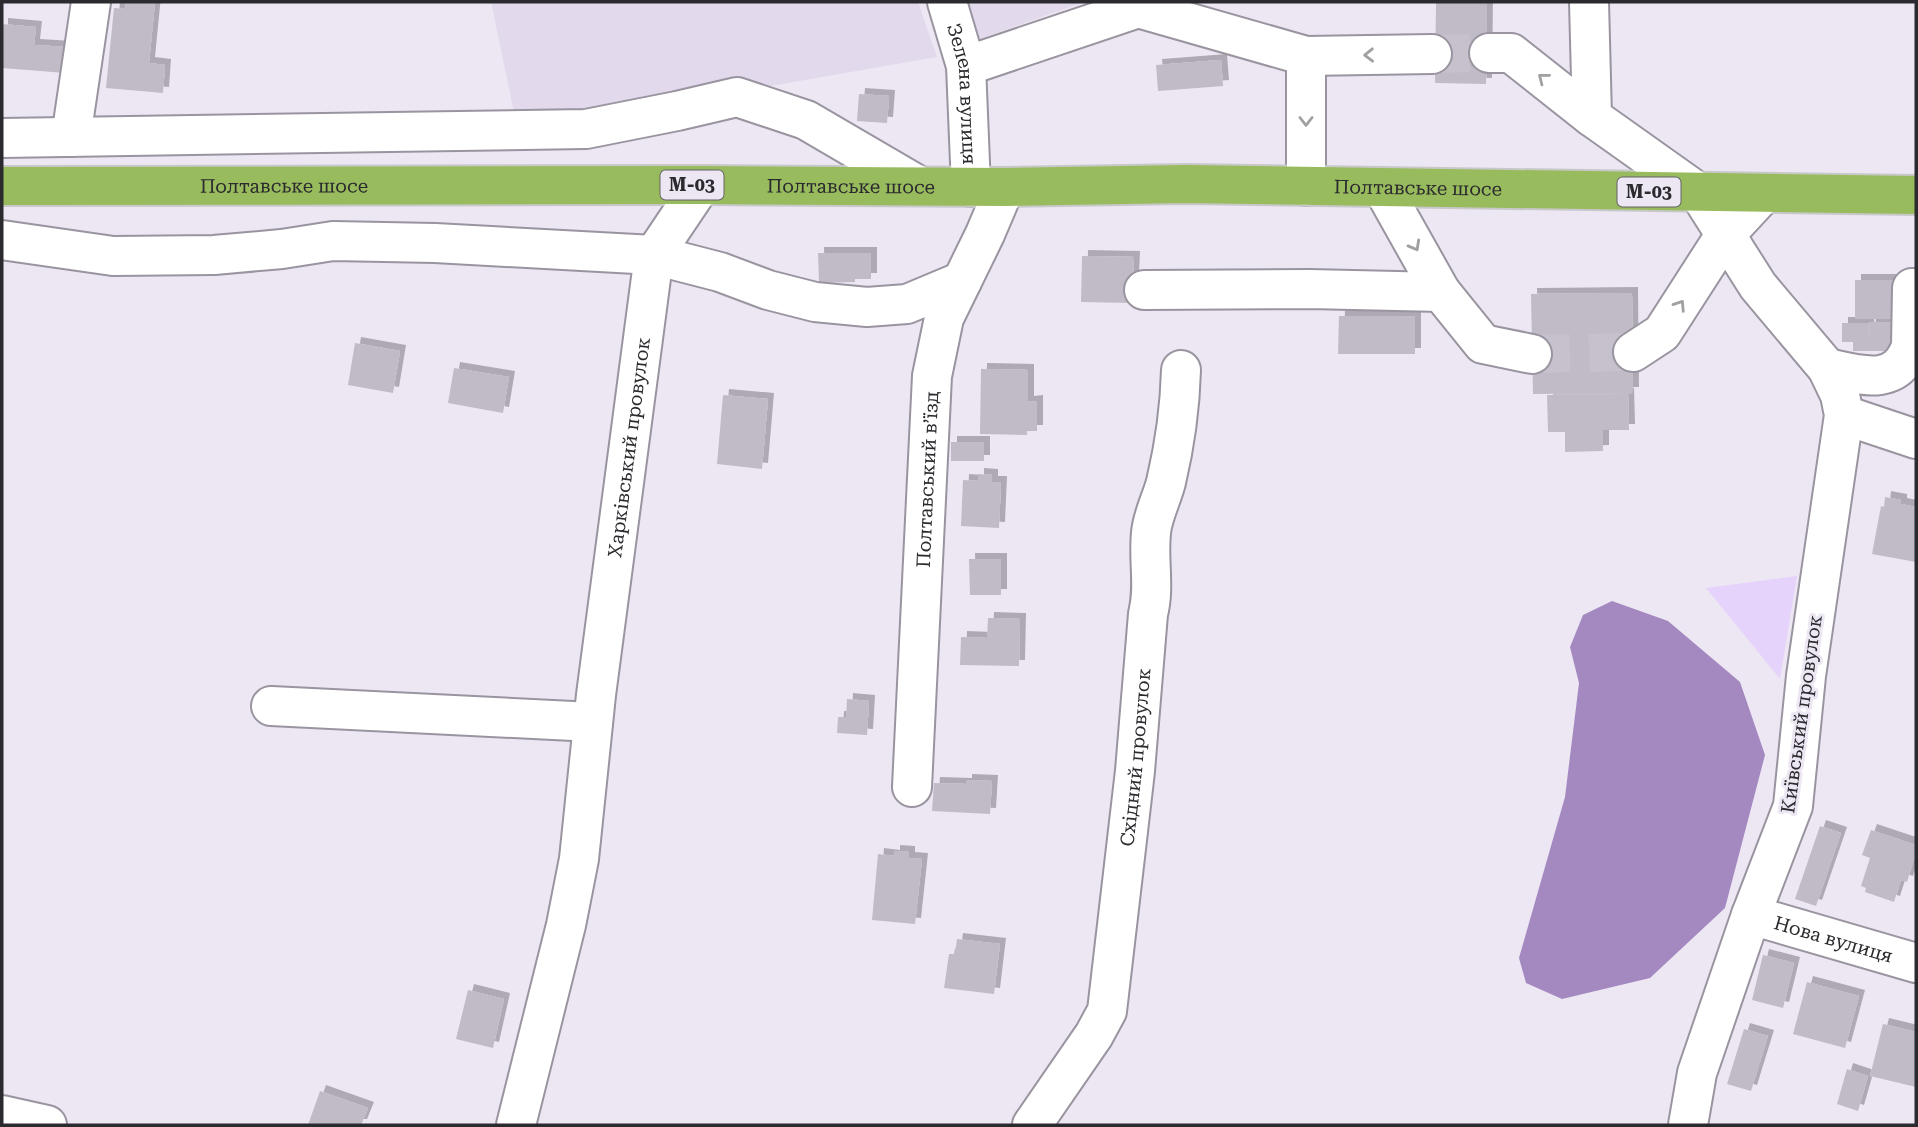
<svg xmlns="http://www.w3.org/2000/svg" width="1918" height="1127" font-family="'Roboto Serif',serif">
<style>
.built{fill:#e2d9ec}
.green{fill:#e6d3fb}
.water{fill:#a488c0}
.building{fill:#c0bbc6;filter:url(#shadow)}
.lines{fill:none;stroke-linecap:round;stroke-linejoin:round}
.minor-tunnel{stroke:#c6c1cc;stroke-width:38;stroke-dasharray:38 19;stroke-linecap:butt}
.minor-casing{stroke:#99949f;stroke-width:42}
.highway-casing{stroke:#c8c8c9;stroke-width:42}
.minor{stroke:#fff;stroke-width:38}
.highway{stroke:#98bb5d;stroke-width:38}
.oneway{stroke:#a09fa1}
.labels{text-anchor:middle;stroke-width:6;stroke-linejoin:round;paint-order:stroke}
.shield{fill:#ede7f3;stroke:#656369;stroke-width:2}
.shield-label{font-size:18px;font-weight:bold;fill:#2b2a2e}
.street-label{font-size:19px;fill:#2b2a2e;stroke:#ede7f3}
</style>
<defs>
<filter id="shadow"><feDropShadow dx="6" dy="-6" stdDeviation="0" flood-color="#0004"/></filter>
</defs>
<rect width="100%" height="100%" fill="#ede7f3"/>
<g class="built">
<path d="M 491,2 L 918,2 L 937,57 L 622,112 L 516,122 Z"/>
<path d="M 961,2 L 1084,2 L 973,41 Z"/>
</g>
<path class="green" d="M 1797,576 L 1780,679 L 1706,588 Z"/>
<path class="water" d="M 1612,601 L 1668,621 L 1740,682 L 1765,755 L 1725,908 L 1650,978 L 1562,999 L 1526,983 L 1519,958 L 1565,797 L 1579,683 L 1570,647 L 1583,615 Z"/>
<g class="building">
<path d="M 126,2 L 155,2 L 149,63 L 165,65 L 163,93 L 106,88 L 114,8 L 125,9 Z"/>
<path d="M 1436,2 L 1487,2 L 1486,84 L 1435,83 Z"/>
<path d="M 2,24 L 36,27 L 34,45 L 67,47 L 65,73 L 2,68 Z"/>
<path d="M 1221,60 L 1223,86 L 1158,91 L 1156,65 Z"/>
<path d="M 859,94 L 889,96 L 887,123 L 857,121 Z"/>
<path d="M 818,253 L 871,253 L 871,279 L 855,279 L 855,282 L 819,283 Z"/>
<path d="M 1082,256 L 1134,257 L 1132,303 L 1081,302 Z"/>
<rect x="1855" y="280" width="38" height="39"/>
<path d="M 1632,293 L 1633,393 L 1533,394 L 1531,294 Z"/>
<path d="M 1339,316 L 1415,316 L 1415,354 L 1338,354 Z"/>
<path d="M 1870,322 L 1894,322 L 1894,351 L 1853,351 L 1853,342 L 1842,342 L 1842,323 L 1868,323 L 1869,343 Z"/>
<path d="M 355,343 L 400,351 L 393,393 L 348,385 Z"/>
<path d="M 454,368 L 509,377 L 503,413 L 448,403 Z"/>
<path d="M 981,369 L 1028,370 L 1028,402 L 1037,401 L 1037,431 L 1027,431 L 1027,435 L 980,434 Z"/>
<path d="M 1628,394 L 1629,430 L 1603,430 L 1603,451 L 1565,452 L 1565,432 L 1548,432 L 1547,395 Z"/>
<path d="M 723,395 L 768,399 L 762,469 L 717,464 Z"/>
<rect x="951" y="442" width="33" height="19"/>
<path d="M 978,474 L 992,475 L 992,482 L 1001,482 L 999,528 L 961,526 L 963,480 L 978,481 Z"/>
<path d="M 1885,497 L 1901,500 L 1901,504 L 1916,507 L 1916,562 L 1872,554 L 1881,506 L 1884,507 Z"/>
<path d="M 969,559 L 1001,559 L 1001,595 L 970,595 Z"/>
<path d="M 988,618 L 1020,619 L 1019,666 L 960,665 L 961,637 L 987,638 Z"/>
<path d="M 847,699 L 869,701 L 867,735 L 837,733 L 838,717 L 846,717 Z"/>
<path d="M 966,780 L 992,781 L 990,814 L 932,811 L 934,783 L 966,784 Z"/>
<path d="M 1820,826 L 1841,833 L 1816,906 L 1795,899 Z"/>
<path d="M 1871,830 L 1916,845 L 1916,852 L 1907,882 L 1901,880 L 1894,902 L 1865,892 L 1866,888 L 1861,886 L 1870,858 L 1862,855 Z"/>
<path d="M 894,851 L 909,852 L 909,858 L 922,859 L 915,924 L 872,920 L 878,854 L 894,856 Z"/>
<path d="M 957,939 L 1000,944 L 994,994 L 944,988 L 949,954 L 955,954 Z"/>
<path d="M 1763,955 L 1794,963 L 1783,1008 L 1752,1000 Z"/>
<path d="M 1807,982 L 1859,996 L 1845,1048 L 1793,1034 Z"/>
<path d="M 468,990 L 504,999 L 493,1048 L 456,1039 Z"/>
<path d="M 1883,1024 L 1916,1032 L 1916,1087 L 1870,1076 Z"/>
<path d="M 1744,1029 L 1768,1036 L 1751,1091 L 1727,1084 Z"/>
<path d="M 1847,1069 L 1868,1076 L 1858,1111 L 1837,1104 Z"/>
<path d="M 320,1091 L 368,1108 L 361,1125 L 308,1125 Z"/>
</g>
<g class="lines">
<g class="minor-tunnel">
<path d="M 1432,54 L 1489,53"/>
<path d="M 1532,354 L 1633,352"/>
</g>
<defs>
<g id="minor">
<path id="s1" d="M 947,2 L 966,66 L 971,187"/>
<path d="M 1589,2 L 1592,117 L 1699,193 L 1758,286 L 1827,368 L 1840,395 L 1844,415 L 1806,676 L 1793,806 L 1751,915 L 1697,1073 L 1688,1125"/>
<path d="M 1138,8 L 1306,56 L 1432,54"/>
<path d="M 1489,53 L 1511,53 L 1592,117"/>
<path d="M 1306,56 L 1306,186"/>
<path d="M 966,66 L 1156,2"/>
<path d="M 71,137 L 91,2"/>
<path d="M 2,138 L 586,129 L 677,111 L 737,97 L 806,120 L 919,186"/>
<path d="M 1382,187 L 1441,292 L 1483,344 L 1532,354"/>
<path d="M 2,240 L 113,256 L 214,255 L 282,249 L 333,241 L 435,243 L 654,255 L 720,272 L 768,290 L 815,302 L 867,307 L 907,304 L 962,281"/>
<path d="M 1144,290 L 1309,289 L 1441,292"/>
<path d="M 1633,352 L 1662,333 L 1725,235 L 1764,193"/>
<path d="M 1827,368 C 1860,375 1897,388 1911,346 L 1912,288"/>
<path d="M 1844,415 L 1916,439"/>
<path d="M 271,706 L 593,722"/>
<path id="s2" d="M 912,787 L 932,376 L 944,318 L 985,234 L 1005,187"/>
<path id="s3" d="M 1751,915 L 1916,963"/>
<path d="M 2,1115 L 47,1125"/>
<path id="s4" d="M 516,1125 L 566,925 L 579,859 L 596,695 L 654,255 L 701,185"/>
<path id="s5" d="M 1032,1125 L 1094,1035 L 1107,1011 L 1135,771 L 1148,614 C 1155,587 1148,561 1151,533 C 1152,517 1162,498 1166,482 C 1175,444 1180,408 1181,370"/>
</g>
<g id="highway">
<path id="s6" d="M 2,186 L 701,185 L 1005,187 L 1185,184 L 1916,195"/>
</g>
</defs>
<use href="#minor" class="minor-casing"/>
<use href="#highway" class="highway-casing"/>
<use href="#minor" class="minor"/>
<use href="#highway" class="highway"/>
</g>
<defs><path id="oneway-chevron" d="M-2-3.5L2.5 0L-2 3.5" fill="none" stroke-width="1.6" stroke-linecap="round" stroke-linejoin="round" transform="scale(1.75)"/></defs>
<g class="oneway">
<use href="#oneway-chevron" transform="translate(1369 55) rotate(179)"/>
<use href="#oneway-chevron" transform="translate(1543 78) rotate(-142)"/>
<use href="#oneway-chevron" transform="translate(1306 121) rotate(90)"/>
<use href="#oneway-chevron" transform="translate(1415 246) rotate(61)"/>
<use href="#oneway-chevron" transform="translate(1680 305) rotate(-57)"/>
</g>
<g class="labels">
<g class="shield">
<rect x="660.5" y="170.5" width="63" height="29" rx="5"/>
<rect x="1617.5" y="177.5" width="63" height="29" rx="5"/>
</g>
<g class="shield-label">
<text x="692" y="191">М-03</text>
<text x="1649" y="198">М-03</text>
</g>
<g class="street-label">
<text dy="7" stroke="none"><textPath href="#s1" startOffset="94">Зелена вулиця</textPath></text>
<text dy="7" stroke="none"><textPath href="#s6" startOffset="282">Полтавське шосе</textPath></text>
<text dy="7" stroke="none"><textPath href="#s6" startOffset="849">Полтавське шосе</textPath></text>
<text dy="7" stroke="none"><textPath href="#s6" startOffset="1416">Полтавське шосе</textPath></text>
<text dy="7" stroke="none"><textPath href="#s4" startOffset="688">Харківський провулок</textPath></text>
<text dy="7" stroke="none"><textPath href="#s2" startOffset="308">Полтавський в’їзд</textPath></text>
<text transform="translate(1801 714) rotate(-82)" y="7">Київський провулок</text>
<text dy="7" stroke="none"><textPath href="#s5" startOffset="392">Східний провулок</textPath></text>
<text dy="7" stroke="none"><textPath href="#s3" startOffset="86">Нова вулиця</textPath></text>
</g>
</g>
<rect width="1918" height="1127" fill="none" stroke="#2b2a2e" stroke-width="7"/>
</svg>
